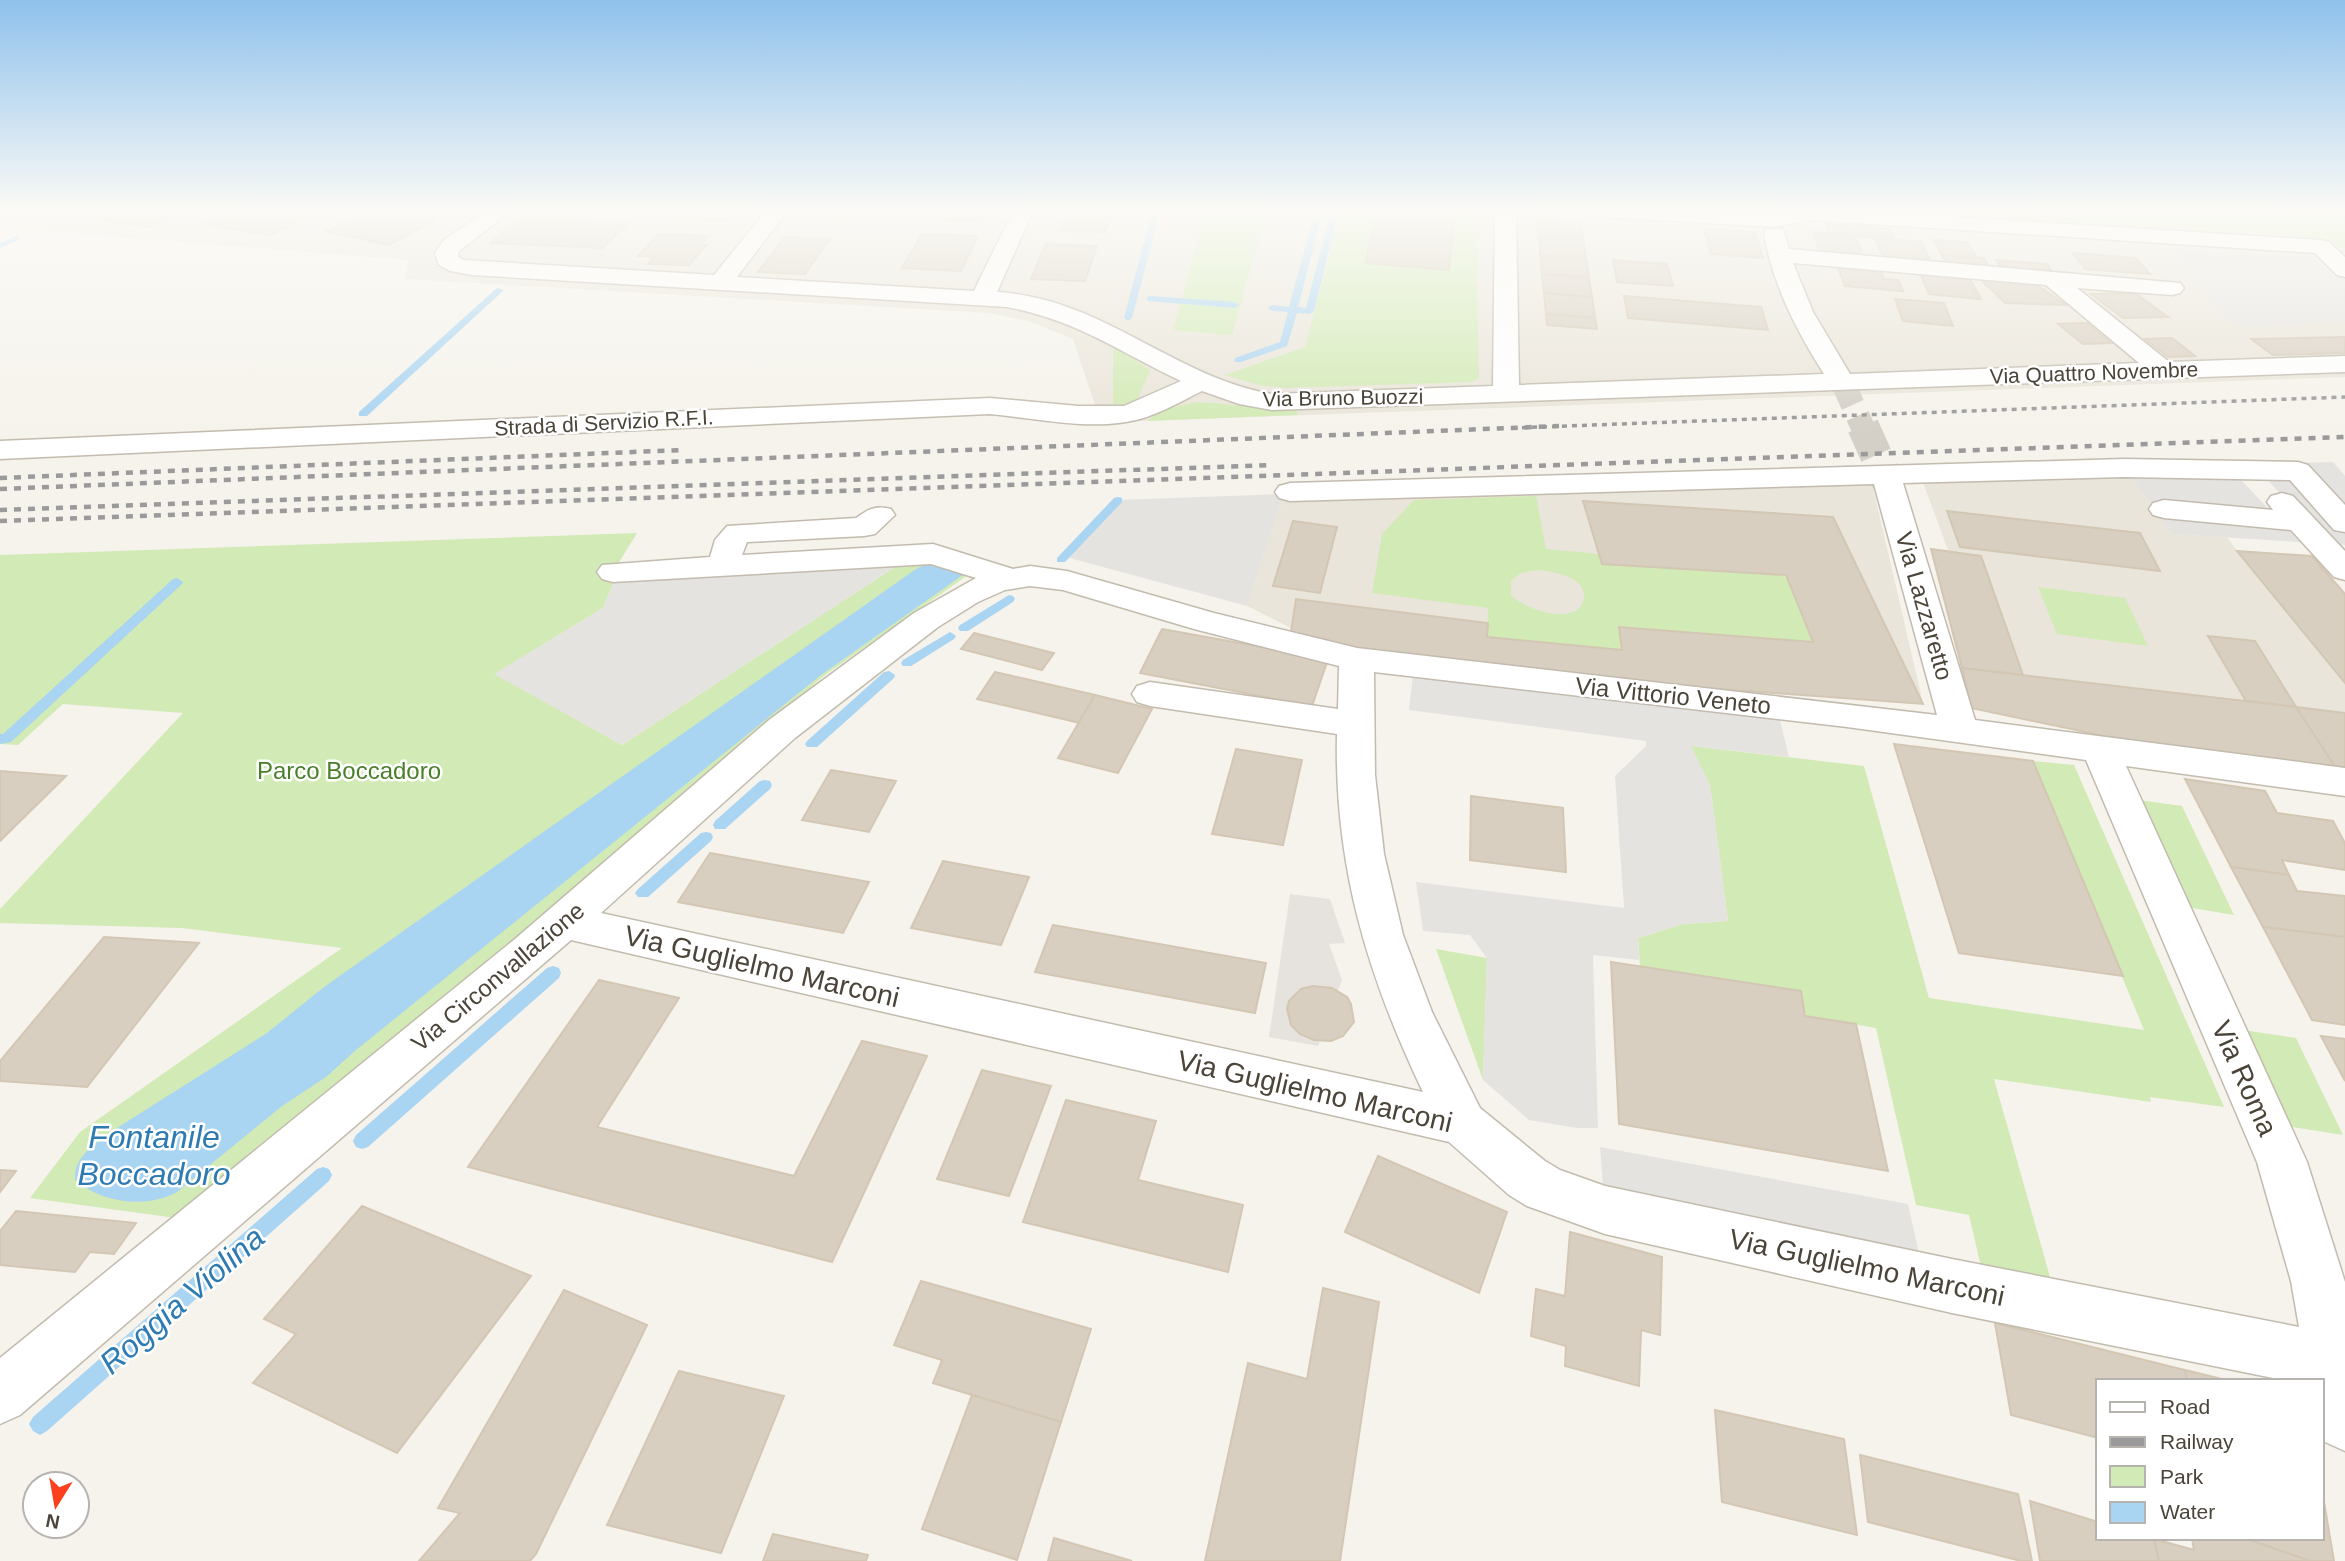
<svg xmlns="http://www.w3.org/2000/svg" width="2345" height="1561" font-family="Arial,sans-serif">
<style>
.residential{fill:#eae5da}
.industrial{fill:#e6e2dd}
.green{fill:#d2eab5;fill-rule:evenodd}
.parking{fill:#e5e3e0}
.water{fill:#a9d4f2}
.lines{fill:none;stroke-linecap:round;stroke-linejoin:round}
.stream{fill:#a9d4f2;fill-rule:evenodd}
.building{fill:#d8cfc1;stroke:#d3c7b4;stroke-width:2}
.minor-tunnel-far1{stroke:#d4d0c8;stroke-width:24;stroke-dasharray:24 12;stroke-linecap:butt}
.minor-tunnel{stroke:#d4d0c8;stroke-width:32;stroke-dasharray:32 16;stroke-linecap:butt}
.minor-casing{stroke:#c2bbae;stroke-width:3}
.minor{fill:#fff;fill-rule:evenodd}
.rail-far1{stroke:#9a9a9a;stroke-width:3.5;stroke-dasharray:5 5;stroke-linecap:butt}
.rail{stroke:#9a9a9a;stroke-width:4.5;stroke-dasharray:7 7;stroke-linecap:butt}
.labels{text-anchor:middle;stroke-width:5;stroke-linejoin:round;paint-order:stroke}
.far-street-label{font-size:21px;fill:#4b4439;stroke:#fff}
.street-label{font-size:24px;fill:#4b4439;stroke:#fff}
.park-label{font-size:24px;fill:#4a7f2a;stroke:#fff}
.near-street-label{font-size:28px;fill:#4b4439;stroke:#fff}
.near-water-label{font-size:32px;font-style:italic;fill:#2e7ab2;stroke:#fff}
</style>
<rect width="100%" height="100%" fill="#f6f3ec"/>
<g class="residential">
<path d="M 0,211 L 2345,211 L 2345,377 L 1112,422 L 1093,409 L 1095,405 L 1073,339 L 1028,321 L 988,313 L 405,279 L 409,260 L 0,228 Z"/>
<path d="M 2127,472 L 2171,534 L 2227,537 L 2237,551 L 2312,556 L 2345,594 L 2345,772 L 2192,754 L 1971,708 L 1931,549 L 1948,550 L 1921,477 Z"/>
<path d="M 1871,479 L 1923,703 L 1290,638 L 1291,628 L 1247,606 L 1284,494 Z"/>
</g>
<path class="industrial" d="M 1290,894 L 1330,899 L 1345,943 L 1329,944 L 1342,980 L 1318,1046 L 1269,1037 Z"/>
<g class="green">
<path d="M 1206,211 L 1267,211 L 1232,335 L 1173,330 Z"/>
<path d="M 1341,211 L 1480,211 L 1477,279 L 1479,378 L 1470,382 L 1285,388 L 1258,385 L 1225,375 L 1305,347 Z"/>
<path d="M 1895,211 L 2345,211 L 2345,248 L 2293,235 Z"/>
<path d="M 1113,345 L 1150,370 L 1136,403 L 1113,408 Z"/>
<path d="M 1195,402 C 1229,403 1261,410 1296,410 L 1298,415 L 1147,421 L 1162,410 Z"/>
<path d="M 1536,496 L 1546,549 L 1599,554 L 1602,564 L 1605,564 L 1786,575 L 1813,642 L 1620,627 L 1622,650 L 1487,637 L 1488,608 L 1372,593 L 1382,534 L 1414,500 ZM 1537,570 C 1551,571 1588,577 1584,599 C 1577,628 1524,609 1511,595 L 1511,581 L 1521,573 Z"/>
<path d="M 637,533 L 613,572 L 615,579 L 603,608 L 495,674 L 622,745 L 901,563 L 939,566 L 968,575 L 825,675 L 183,1219 L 30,1198 L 80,1132 L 342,948 L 182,928 L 0,923 L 0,909 L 183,713 L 63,704 L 18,745 L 0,744 L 0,555 Z"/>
<path d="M 2038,587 L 2125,598 L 2148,646 L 2057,634 Z"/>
<path d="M 1691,746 L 1864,766 L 1929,998 L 2144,1030 L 2033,761 L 2074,765 L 2224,1107 L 2150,1097 L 2151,1102 L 1994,1079 L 2052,1284 L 1982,1271 L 1969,1215 L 1916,1205 L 1876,1028 L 1806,1016 L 1801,991 L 1640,967 L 1638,938 L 1683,924 L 1728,921 L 1710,785 L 1692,752 Z"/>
<path d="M 2139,800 L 2182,806 L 2234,915 L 2186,907 Z"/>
<path d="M 1436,949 L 1487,958 L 1483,1080 Z"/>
<path d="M 2243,1030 L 2296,1038 L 2343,1135 L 2286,1126 Z"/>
</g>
<g class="parking">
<path d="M 2169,248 L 2315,258 L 2345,250 L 2345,323 L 2232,325 Z"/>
<path d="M 2333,462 L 2345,476 L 2345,545 L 2328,544 L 2259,471 L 2264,464 Z"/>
<path d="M 2225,463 L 2300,542 L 2171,534 L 2127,472 Z"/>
<path d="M 1284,494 L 1247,606 L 1066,557 L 1118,500 Z"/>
<path d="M 901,563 L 622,745 L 494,674 L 603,608 L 615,579 Z"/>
<path d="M 1414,665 L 1777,708 L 1789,757 L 1691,746 L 1710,785 L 1728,921 L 1683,924 L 1638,938 L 1639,960 L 1593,955 L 1598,1128 L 1577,1128 L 1529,1120 L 1483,1080 L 1487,958 L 1470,935 L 1423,931 L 1416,882 L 1624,908 L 1615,776 L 1646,746 L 1646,741 L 1409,710 Z"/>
<path d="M 1600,1147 L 1908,1204 L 1925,1280 L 1605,1210 Z"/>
</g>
<path class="water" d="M 929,563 L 967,572 L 821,675 L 356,1050 L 326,1077 L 282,1106 L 177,1192 C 146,1209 102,1203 75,1180 C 74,1158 90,1149 106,1135 L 267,1033 L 324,987 L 916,569 Z"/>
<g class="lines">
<g class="stream">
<path d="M 1152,211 L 1160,211 L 1132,318 L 1128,321 L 1124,318 Z"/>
<path d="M 1315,211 L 1323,211 L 1298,307 L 1306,308 L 1331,211 L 1339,211 L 1314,311 L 1310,314 L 1297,313 L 1287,346 L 1241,362 L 1235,362 L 1235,358 L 1280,342 L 1288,312 L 1272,311 L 1268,308 L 1272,305 L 1289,307 Z"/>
<path d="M 16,236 L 19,236 L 19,240 L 0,248 L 0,243 Z"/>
<path d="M 497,288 L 504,290 L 367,416 L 359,416 L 359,412 Z"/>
<path d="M 1150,296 L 1235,302 L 1239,305 L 1235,308 L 1147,301 L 1147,297 Z"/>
<path d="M 1118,497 L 1122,498 L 1122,502 L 1065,562 L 1057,562 L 1057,558 L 1114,498 Z"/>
<path d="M 177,578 L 183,582 L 181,585 L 11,742 L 0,744 L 0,734 L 3,734 L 173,579 Z"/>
<path d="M 1009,595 L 1013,596 L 1015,599 L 1013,602 L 968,631 L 960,631 L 958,628 L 960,625 Z"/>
<path d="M 950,632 L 956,636 L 954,639 L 911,666 L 903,666 L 901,663 L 903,660 Z"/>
<path d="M 889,671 L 895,675 L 894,678 L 817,747 L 807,747 L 805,744 L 807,741 L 884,672 Z"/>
<path d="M 765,780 L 770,781 L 772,785 L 770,789 L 725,829 L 715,829 L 713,825 L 715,821 L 760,781 Z"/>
<path d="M 706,832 L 711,833 L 713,837 L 711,841 L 648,897 L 638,897 L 635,893 L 638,889 L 701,833 Z"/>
<path d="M 553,966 L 559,968 L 561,973 L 559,978 L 368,1147 L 362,1149 L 356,1147 L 353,1141 L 356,1135 L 547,968 Z"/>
<path d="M 323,1167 L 329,1169 L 332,1175 L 329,1181 L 47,1431 L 40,1435 L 33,1431 L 29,1424 L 33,1417 L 317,1169 Z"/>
</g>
</g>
<g class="building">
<path d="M 0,211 L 56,211 L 32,220 L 0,215 Z"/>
<path d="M 0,211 L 56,211 L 32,220 L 0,215 Z"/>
<path d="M 103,211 L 186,211 L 150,227 L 86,218 Z"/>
<path d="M 103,211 L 186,211 L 150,227 L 86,218 Z"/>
<path d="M 236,211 L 319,211 L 270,235 L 204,224 Z"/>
<path d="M 236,211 L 319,211 L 270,235 L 204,224 Z"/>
<path d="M 373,211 L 432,211 L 444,213 L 431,219 L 437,220 L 388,245 L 327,231 Z"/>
<path d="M 373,211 L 432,211 L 444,213 L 431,219 L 437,220 L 388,245 L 327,231 Z"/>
<path d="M 677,211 L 740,211 L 731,221 L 669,219 Z"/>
<path d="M 816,211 L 860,211 L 854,220 L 810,218 Z"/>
<path d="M 941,211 L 989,211 L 983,222 L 936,220 Z"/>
<path d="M 1068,211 L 1113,211 L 1105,232 L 1060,231 Z"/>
<path d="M 1376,211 L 1455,211 L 1449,270 L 1366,263 Z"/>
<path d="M 519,218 L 629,222 L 603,248 L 490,243 Z"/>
<path d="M 1537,219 L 1581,222 L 1583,239 L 1539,237 Z"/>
<path d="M 1827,224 L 1890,229 L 1894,239 L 1830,234 Z"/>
<path d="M 1704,229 L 1755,232 L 1763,258 L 1711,254 Z"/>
<path d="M 1813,232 L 1855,236 L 1863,257 L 1820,253 Z"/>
<path d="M 659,234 L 709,236 L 701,245 L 707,245 L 689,265 L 648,264 L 654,257 L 638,256 Z"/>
<path d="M 922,234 L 978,236 L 961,271 L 902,268 Z"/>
<path d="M 785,237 L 830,239 L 805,274 L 758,272 Z"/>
<path d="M 1539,237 L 1583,239 L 1586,258 L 1540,255 Z"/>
<path d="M 1875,238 L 1921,242 L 1930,260 L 1883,256 Z"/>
<path d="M 1933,240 L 1967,242 L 1977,258 L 1942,255 Z"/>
<path d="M 1046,244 L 1097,246 L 1085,281 L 1031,279 Z"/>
<path d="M 2073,253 L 2136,258 L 2150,274 L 2085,269 Z"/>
<path d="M 1540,255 L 1586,258 L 1589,277 L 1542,274 Z"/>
<path d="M 1942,255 L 1984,258 L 1989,267 L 1947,264 Z"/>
<path d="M 1613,260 L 1667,264 L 1673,286 L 1617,282 Z"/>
<path d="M 1996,260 L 2047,264 L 2053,273 L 2002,269 Z"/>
<path d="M 1838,268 L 1881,272 L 1884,279 L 1898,280 L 1903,291 L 1845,286 Z"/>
<path d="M 1542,274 L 1589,277 L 1592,297 L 1544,293 Z"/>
<path d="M 1920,274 L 1970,279 L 1981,299 L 1929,294 Z"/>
<path d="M 1979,278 L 2034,283 L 2066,305 L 2005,303 Z"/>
<path d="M 1544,293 L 1592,297 L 1595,318 L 1546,314 Z"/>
<path d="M 2135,293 L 2168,317 L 2123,318 L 2091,294 Z"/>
<path d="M 1624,296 L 1761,307 L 1768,330 L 1628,318 Z"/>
<path d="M 1895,299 L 1944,303 L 1953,326 L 1903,321 Z"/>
<path d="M 1546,314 L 1595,318 L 1597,329 L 1547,325 Z"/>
<path d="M 2087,323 L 2111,343 L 2083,344 L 2058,324 Z"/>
<path d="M 2345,337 L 2345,353 L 2273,355 L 2251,339 Z"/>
<path d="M 2172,338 L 2195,356 L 2168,357 L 2145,339 Z"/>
<path d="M 1583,501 L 1833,517 L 1923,704 L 1612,681 L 1352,657 L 1290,638 L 1296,599 L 1488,623 L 1487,637 L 1622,650 L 1619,627 L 1813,642 L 1786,575 L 1602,564 Z"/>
<path d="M 1947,511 L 2140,533 L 2160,571 L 1960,547 Z"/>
<path d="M 1293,521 L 1337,527 L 1320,593 L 1273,586 Z"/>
<path d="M 1931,549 L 1981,556 L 2023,675 L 1962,668 Z"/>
<path d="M 2237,551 L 2312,556 L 2345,594 L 2345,683 Z"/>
<path d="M 1162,629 L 1328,659 L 1312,706 L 1140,673 Z"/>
<path d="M 974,633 L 1054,653 L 1042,670 L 961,649 Z"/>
<path d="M 2208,636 L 2255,641 L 2296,707 L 2246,701 Z"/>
<path d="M 1962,668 L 2296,707 L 2338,771 L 2128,741 L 1971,708 Z"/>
<path d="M 995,672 L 1095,695 L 1080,723 L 977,699 Z"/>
<path d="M 1095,695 L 1152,709 L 1118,773 L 1058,758 Z"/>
<path d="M 2296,707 L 2345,713 L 2345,772 L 2338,771 Z"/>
<path d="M 1894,744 L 2033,761 L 2123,976 L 1959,953 Z"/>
<path d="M 1236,749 L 1302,760 L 1283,845 L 1212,834 Z"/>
<path d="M 831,770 L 896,781 L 869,832 L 802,820 Z"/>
<path d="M 0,771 L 66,776 L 0,841 Z"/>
<path d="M 2185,779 L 2265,791 L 2277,813 L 2333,821 L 2345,843 L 2345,870 L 2282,860 L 2289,875 L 2231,867 Z"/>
<path d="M 1471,796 L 1563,808 L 1566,872 L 1470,860 Z"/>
<path d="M 710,853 L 869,882 L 843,933 L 678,902 Z"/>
<path d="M 943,861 L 1029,877 L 1001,945 L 911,928 Z"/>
<path d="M 2231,867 L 2289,875 L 2297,891 L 2345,896 L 2345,937 L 2263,927 Z"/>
<path d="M 1053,925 L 1266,963 L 1255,1013 L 1035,972 Z"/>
<path d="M 2263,927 L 2345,937 L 2345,1025 L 2312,1020 Z"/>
<path d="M 104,937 L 199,943 L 87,1087 L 0,1081 L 0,1061 Z"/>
<path d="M 1611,962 L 1801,991 L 1805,1016 L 1856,1024 L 1888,1171 L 1619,1124 Z"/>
<path d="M 599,980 L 679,998 L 597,1127 L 794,1176 L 862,1041 L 927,1056 L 832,1262 L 468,1167 Z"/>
<path d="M 1313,986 L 1332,988 L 1347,997 L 1351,1004 L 1354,1022 L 1343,1036 L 1331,1041 L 1314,1040 L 1300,1034 L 1291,1025 L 1287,1009 L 1289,1001 L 1301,989 Z"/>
<path d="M 2321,1036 L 2345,1039 L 2345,1081 Z"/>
<path d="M 982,1070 L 1051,1086 L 1009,1196 L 937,1179 Z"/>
<path d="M 1066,1100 L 1156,1121 L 1138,1180 L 1243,1205 L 1228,1272 L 1023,1222 Z"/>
<path d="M 1378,1156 L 1507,1212 L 1479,1293 L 1345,1232 Z"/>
<path d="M 0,1170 L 16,1171 L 0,1192 Z"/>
<path d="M 362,1206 L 531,1276 L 397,1453 L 253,1383 L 296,1334 L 264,1319 Z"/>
<path d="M 16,1211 L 136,1223 L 114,1254 L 90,1252 L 75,1272 L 0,1265 L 0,1231 Z"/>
<path d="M 1570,1232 L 1662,1257 L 1660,1335 L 1641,1330 L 1639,1386 L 1565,1366 L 1566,1346 L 1531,1336 L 1536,1289 L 1565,1296 Z"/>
<path d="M 921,1281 L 1091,1329 L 1061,1422 L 933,1383 L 942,1360 L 894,1345 Z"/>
<path d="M 1323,1288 L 1379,1302 L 1340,1561 L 1205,1561 L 1248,1363 L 1307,1379 Z"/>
<path d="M 564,1290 L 647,1325 L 536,1554 L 530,1561 L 419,1561 L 460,1513 L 438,1508 Z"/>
<path d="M 1995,1323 L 2185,1370 L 2187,1381 L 2098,1381 L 2098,1438 L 2011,1415 Z"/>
<path d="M 2185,1370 L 2222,1379 L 2228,1381 L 2187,1381 Z"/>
<path d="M 679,1371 L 784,1396 L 721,1553 L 607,1525 Z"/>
<path d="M 972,1395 L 1061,1422 L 1017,1560 L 922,1529 Z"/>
<path d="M 1715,1410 L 1844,1439 L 1857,1535 L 1722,1502 Z"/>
<path d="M 1860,1455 L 2018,1494 L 2032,1561 L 2021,1561 L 1868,1522 Z"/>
<path d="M 2322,1490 L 2334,1561 L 2310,1561 L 2244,1538 L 2322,1538 Z"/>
<path d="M 2030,1501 L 2098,1522 L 2098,1538 L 2154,1539 L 2159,1561 L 2040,1561 Z"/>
<path d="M 773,1534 L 868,1555 L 866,1561 L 763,1561 Z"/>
<path d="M 1054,1538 L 1132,1561 L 1048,1561 Z"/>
<path d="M 2192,1538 L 2244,1538 L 2310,1561 L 2159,1561 L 2154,1539 L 2194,1550 Z"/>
</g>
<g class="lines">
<path class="minor-tunnel-far1" d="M 1843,383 L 1863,428"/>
<path class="minor-tunnel" d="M 1863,426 L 1888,482"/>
<defs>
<g id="minor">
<path d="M 486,211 L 511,211 L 459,251 L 458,257 L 464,260 L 714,275 L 766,211 L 787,211 L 737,277 L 974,291 L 1013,211 L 1033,211 L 997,292 C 1103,298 1173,377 1272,394 L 1493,386 L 1495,211 L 1516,211 L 1519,385 L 1824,374 C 1796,330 1773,285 1764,234 L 1767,229 L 1783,229 L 1789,249 L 2180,283 L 2184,288 L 2180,293 L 2172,295 L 2077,288 L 2169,362 L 2345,356 L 2345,372 L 1272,410 L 1239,404 L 1202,391 C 1178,403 1153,418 1126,422 C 1083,429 1034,418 990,414 L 0,459 L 0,441 L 990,398 L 1078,406 L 1124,406 L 1181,381 C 1117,351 1079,321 1007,307 L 472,275 L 450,271 L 439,265 L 435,253 L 443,241 ZM 1793,263 L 2046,285 L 2139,363 L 1850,374 L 1813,312 Z"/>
<path d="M 1594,211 L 1710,211 L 1774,215 L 1794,211 L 1863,211 L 2321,240 L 2329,242 L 2345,257 L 2345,277 L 2337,275 L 2315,253 L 1810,220 L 1774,227 L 1605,217 L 1597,216 Z"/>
<path d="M 2124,459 L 2298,462 L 2308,465 L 2345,505 L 2345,532 L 2334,530 L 2290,480 L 2124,477 L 1903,483 L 1975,720 L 2345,768 L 2345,796 L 2126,766 L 2307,1162 L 2345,1282 L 2345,1451 L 2325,1442 L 2322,1437 L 2322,1381 L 2288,1381 L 1952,1313 L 1605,1234 L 1527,1206 L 1509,1195 L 1449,1142 L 571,940 L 20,1415 L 0,1424 L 0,1358 L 515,939 L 769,720 L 914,613 L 976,578 L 931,564 L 613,582 L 602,579 L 597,572 L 602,565 L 710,557 L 715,540 L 727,526 L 856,518 C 869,509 875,505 891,509 L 895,515 L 875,534 L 864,536 L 747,542 L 742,555 L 933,544 L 1013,569 L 1030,566 L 1067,571 L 1214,613 L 1357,648 L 1937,715 L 1874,484 L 1290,501 L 1279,498 L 1275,492 L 1279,486 L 1290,483 ZM 1030,586 L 1063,590 L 1194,629 L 1339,666 L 1338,709 L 1150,682 L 1137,686 L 1132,694 L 1137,702 L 1150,706 L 1337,734 C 1334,865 1367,975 1423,1092 L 601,913 L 795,738 L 938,627 L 978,602 L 1005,590 ZM 1374,672 L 1847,727 L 2086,760 L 2257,1162 L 2291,1281 L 2299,1327 L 1952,1259 L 1605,1186 L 1560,1170 L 1545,1161 L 1480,1108 L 1432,1012 L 1403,935 L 1384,854 L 1375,775 Z"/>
<path d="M 2282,493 L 2293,496 L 2345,551 L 2345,580 L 2334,577 L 2291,530 L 2164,518 L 2153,515 L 2149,509 L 2153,503 L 2164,500 L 2273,510 L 2267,502 L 2271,496 Z"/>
</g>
</defs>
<use href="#minor" class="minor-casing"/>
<use href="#minor" class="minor"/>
<path class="rail-far1" d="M 1512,428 L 2345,397"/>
<g class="rail">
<path d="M 0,478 L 682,450"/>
<path d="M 0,489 L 1559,426"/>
<path d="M 0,510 L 1271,465"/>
<path d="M 0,521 L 2345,437"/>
</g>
</g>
<linearGradient id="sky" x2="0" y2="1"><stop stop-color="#8fc1ec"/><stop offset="0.49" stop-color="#fbfaf6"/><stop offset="1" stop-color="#fbfaf6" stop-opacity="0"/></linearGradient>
<rect width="2345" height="429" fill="url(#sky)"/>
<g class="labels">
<g class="far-street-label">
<text transform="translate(2094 373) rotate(-2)" y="7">Via Quattro Novembre</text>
<text transform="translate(1343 398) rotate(-1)" y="7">Via Bruno Buozzi</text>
<text transform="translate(604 423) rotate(-3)" y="7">Strada di Servizio R.F.I.</text>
</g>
<g class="street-label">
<text transform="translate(1924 606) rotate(74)" y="8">Via Lazzaretto</text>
<text transform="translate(1673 696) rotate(6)" y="8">Via Vittorio Veneto</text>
<text transform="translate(498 977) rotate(-40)" y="8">Via Circonvallazione</text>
</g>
<g class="park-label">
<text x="349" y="779">Parco Boccadoro</text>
</g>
<g class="near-street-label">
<text transform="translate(762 966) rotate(13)" y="10">Via Guglielmo Marconi</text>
<text transform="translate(2245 1078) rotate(66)" y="10">Via Roma</text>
<text transform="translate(1315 1091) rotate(13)" y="10">Via Guglielmo Marconi</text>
<text transform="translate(1867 1267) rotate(12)" y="10">Via Guglielmo Marconi</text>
</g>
<g class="near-water-label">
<text x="154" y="1148">Fontanile<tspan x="154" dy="37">Boccadoro</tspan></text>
<text transform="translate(182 1300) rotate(-41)" y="11">Roggia Violina</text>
</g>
</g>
<rect x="2096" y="1379" width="228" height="161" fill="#ffffff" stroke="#b7b4b0" stroke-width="2"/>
<rect x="2110" y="1402" width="35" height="10" fill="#ffffff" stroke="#b7b4b0" stroke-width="2"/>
<text x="2160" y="1414" font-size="21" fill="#4b4439">Road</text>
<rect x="2110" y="1437" width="35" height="10" fill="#9a9a9a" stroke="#b7b4b0" stroke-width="2"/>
<text x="2160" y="1449" font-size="21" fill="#4b4439">Railway</text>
<rect x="2110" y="1466" width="35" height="21" fill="#d2eab5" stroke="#b7b4b0" stroke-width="2"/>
<text x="2160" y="1484" font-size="21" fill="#4b4439">Park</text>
<rect x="2110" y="1502" width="35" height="21" fill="#a9d4f2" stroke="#b7b4b0" stroke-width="2"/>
<text x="2160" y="1519" font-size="21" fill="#4b4439">Water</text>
<g transform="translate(56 1505) rotate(191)"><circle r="33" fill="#ffffff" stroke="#b7b4b0" stroke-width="2"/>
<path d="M0-5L12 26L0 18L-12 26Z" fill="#fc3f1d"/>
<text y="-10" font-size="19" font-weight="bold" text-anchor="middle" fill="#4b4439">N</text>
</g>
</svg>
